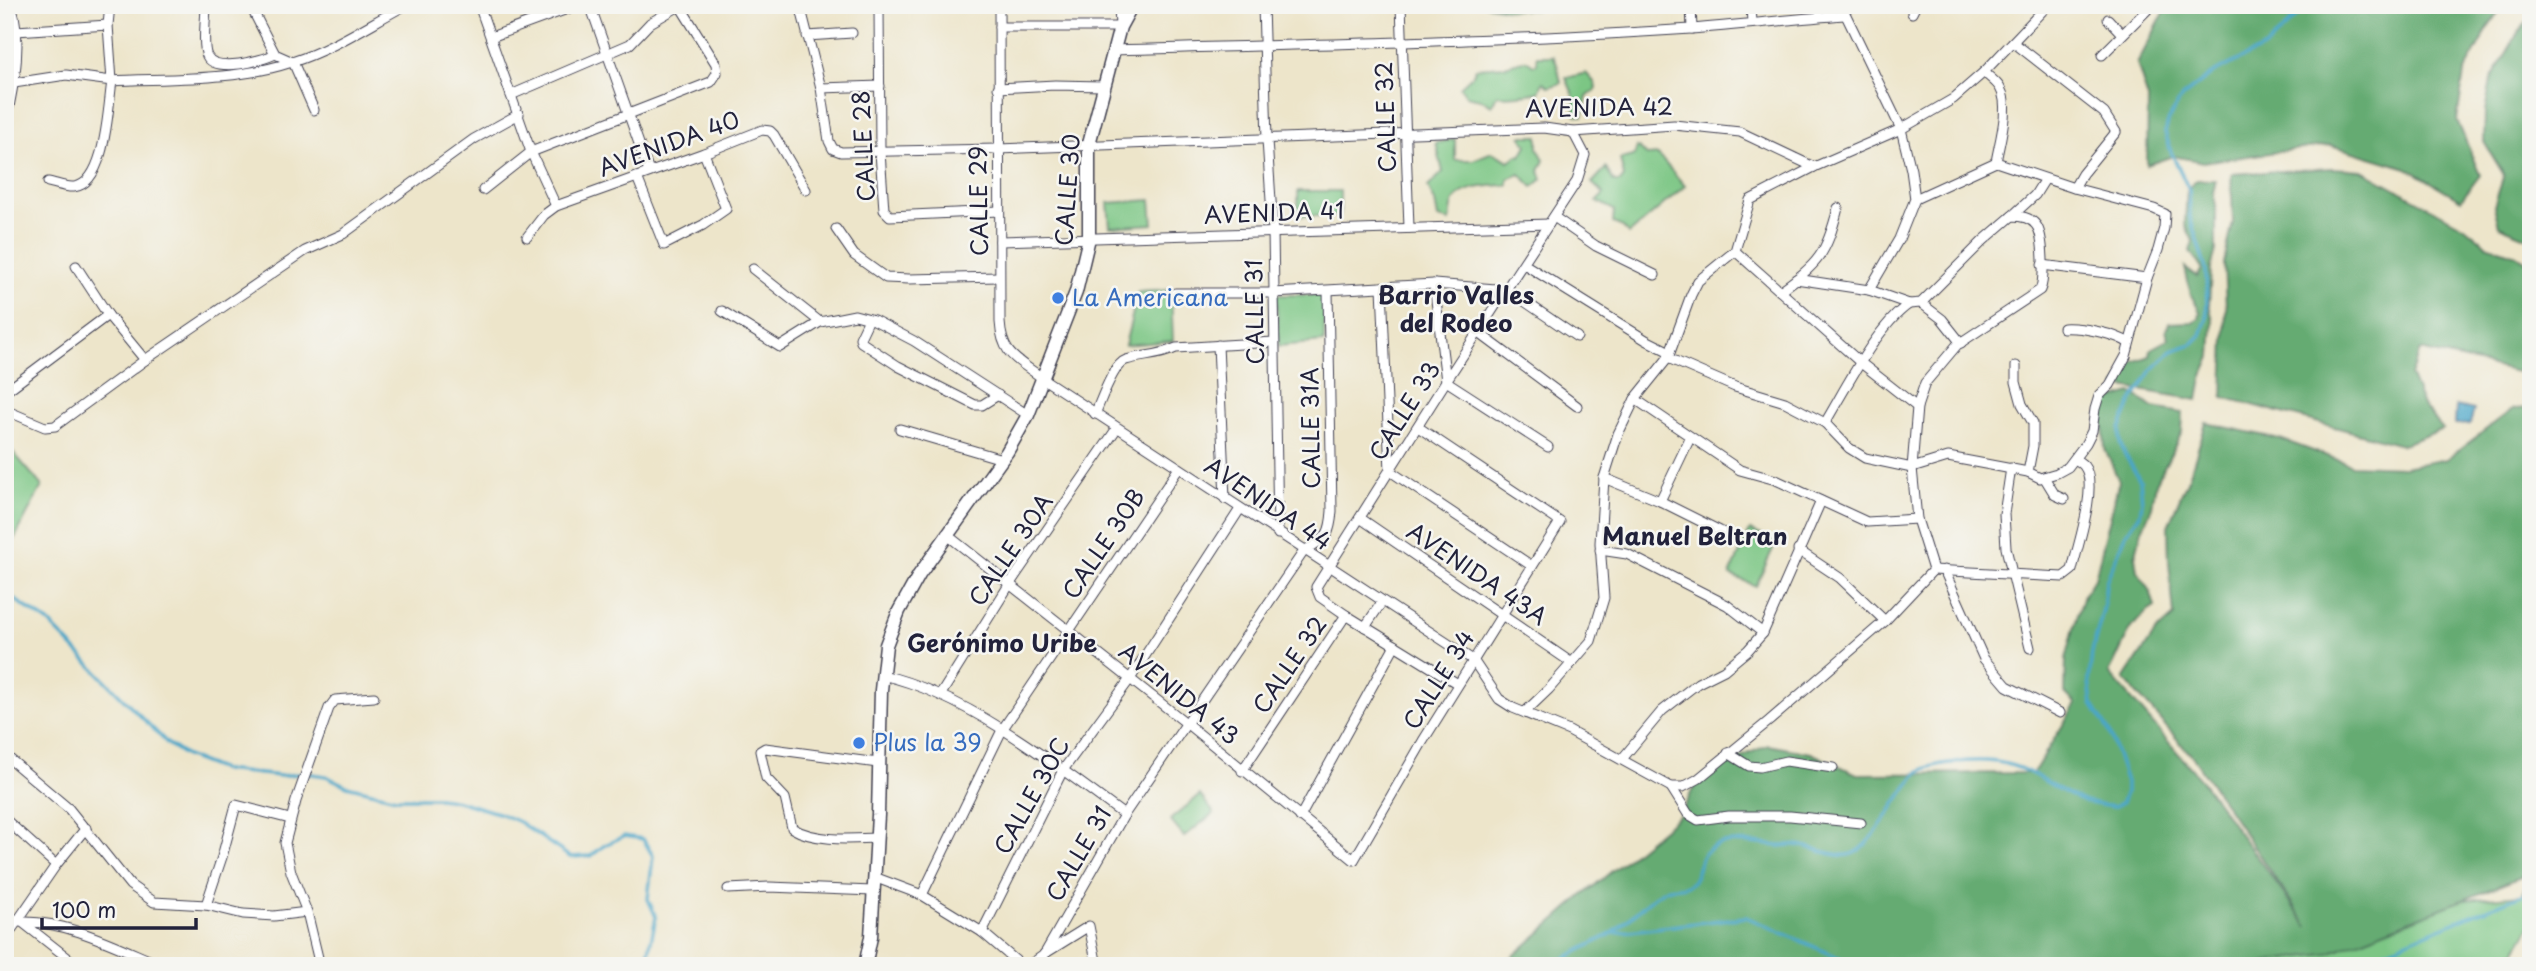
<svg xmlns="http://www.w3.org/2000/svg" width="2536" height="971" font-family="'Playpen Sans',sans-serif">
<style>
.green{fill:#7cc684;stroke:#4f7460;stroke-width:2}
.forest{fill:#65ab72;stroke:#446656;stroke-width:2}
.water{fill:#4aa6c8;stroke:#366482;stroke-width:2}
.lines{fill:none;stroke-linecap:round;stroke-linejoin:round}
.stream{stroke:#4aa6c8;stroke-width:3.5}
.street-casing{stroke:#403f50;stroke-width:11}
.secondary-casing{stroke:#403f50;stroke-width:15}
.street{stroke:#fff;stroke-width:9}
.secondary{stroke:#fff;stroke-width:12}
.shop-dot{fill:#3f7fe0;stroke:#f6f6f2;stroke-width:2.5}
.labels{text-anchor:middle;stroke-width:5;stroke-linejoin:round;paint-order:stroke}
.street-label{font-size:23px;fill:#22223b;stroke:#f6f6f2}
.shop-label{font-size:23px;fill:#366cbe;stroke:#f6f6f2;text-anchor:start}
.neighbourhood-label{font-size:24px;font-weight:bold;fill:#22223b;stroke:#f6f6f2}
</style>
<rect width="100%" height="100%" fill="#f6f6f2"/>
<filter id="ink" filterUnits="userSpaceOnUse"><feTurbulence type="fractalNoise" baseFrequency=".0143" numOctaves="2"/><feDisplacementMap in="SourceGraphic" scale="14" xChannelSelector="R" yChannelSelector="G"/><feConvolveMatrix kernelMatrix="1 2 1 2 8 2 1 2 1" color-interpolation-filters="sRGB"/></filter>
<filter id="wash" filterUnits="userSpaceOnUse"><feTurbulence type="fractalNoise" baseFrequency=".00686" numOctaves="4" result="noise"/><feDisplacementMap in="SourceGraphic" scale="28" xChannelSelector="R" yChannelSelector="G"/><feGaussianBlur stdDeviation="1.57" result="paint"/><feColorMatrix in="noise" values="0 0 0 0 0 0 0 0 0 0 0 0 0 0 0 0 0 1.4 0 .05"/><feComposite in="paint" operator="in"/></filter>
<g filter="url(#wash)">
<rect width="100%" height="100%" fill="#ede5ca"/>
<g class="green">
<path d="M 1484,5 L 1537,5 L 1537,10 L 1512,10 Z"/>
<path d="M 1537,56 L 1553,56 L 1557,64 L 1561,83 L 1549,87 L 1543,82 L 1539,92 C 1530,94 1506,97 1497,95 L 1492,105 L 1480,99 L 1467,96 L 1460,87 L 1472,76 L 1476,68 L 1505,66 L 1526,60 L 1534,65 L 1537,64 Z"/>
<path d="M 1586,73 L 1595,83 L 1596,89 L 1587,97 L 1583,116 L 1576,115 L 1573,94 L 1566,78 Z"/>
<path d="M 1521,136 L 1538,136 L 1538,148 L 1544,160 L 1539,171 L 1542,179 L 1533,187 L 1520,174 L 1508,179 L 1508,185 C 1492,186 1459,185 1453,204 C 1451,209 1451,215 1450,221 L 1438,218 L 1435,202 L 1428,187 L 1443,172 L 1436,143 L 1455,139 L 1455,160 L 1473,160 L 1492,152 L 1509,161 L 1518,155 L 1521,156 L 1527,145 Z"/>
<path d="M 1637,147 L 1648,156 L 1658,155 L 1685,186 L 1629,234 L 1623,227 L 1613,223 L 1614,210 L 1597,201 L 1604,194 L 1592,183 L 1606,168 L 1614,182 L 1620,182 L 1624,177 L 1620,159 L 1634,156 Z"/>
<rect x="1298" y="191" width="42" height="25"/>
<path d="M 1151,200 L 1153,224 L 1110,227 L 1108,203 Z"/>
<path d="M 1171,290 L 1173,341 L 1125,345 L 1138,292 Z"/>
<path d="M 1276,295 L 1325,295 L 1324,342 L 1279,346 Z"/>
<path d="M 5,443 L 42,486 L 5,557 Z"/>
<path d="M 1750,530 L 1776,542 L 1756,586 L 1730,575 Z"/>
<path d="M 1200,795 L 1214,813 L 1184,837 L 1170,820 Z"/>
<path d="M 2531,878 L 2531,925 L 2511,959 L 2504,966 L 2116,966 L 2268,961 L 2454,901 L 2521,895 Z"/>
</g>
<g class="forest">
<path d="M 2186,5 L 2505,5 L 2490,24 L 2464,73 L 2457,120 L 2480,175 L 2461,200 L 2407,168 L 2330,145 L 2203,162 L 2173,156 L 2147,165 L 2148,99 L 2137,64 L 2166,9 Z"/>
<path d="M 2531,18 L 2531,239 L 2499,226 L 2494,206 L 2504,175 L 2484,142 L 2485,111 L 2491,80 L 2519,31 Z"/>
<path d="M 2332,168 L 2362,170 L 2465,227 L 2487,245 L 2514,254 L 2531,265 L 2531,375 L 2420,350 L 2410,375 L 2423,406 L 2443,429 L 2401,445 L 2223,397 L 2226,307 L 2224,263 L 2233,222 L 2231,174 Z"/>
<path d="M 2197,180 L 2216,180 L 2213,193 L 2216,205 L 2216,250 L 2211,268 L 2209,305 L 2213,320 L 2212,339 L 2211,357 L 2202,378 L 2198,400 L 2116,386 L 2133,362 L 2150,356 L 2151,349 L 2169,339 L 2166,330 L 2169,323 L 2192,322 L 2199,318 L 2200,312 L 2191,295 L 2185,268 L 2197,277 L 2202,269 L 2190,251 L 2193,241 L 2185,224 L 2187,189 Z"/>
<path d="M 2131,393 L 2154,408 L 2183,413 L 2182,432 L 2156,483 L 2152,507 L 2142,530 L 2135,557 L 2137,571 L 2150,590 L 2155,607 C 2126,624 2125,645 2109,673 L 2198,776 L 2308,927 L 2192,756 L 2124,679 L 2155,633 L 2174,616 L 2169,562 L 2168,526 L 2190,474 L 2206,423 L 2280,439 L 2352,465 L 2403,467 L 2447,459 L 2513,409 L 2531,408 L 2531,873 L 2326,954 L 2268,961 L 2261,966 L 1502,966 L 1583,895 L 1680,815 L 1695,785 L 1732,761 L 1768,745 L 1811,753 L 1857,774 L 2033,773 L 2076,704 L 2065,693 L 2066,659 L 2074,628 L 2084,594 L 2095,578 L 2119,481 L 2105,449 L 2103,424 L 2104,401 Z"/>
</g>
<path class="water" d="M 2456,406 L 2474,410 L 2470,424 L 2455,425 Z"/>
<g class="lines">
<g class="stream">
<path d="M 5,593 L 48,622 L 168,744 L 186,756 L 222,770 L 280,776 L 306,773 L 326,776 L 347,786 L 396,798 L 440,798 L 458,801 L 501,814 L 519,822 L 570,857 L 591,856 L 605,845 L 624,836 L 643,839 L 653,856 L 648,899 L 656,917 L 647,960 L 644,966"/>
<path d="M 1613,933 C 1625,923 1654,894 1666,889 C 1674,886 1684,889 1691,883 C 1698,876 1698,862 1704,854 C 1720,834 1758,845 1780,846 C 1785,846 1791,844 1796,845 C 1813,846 1830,857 1848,855 C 1873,851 1899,790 1919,772 C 1930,763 1972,760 1987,761 C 2027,763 2048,787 2083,801 C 2093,805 2104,805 2114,807 L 2122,802 L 2126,792 L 2126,782 L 2109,731 L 2092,704 L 2089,681 L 2092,652 L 2104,606 L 2106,582 L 2126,534 L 2140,514 L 2142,503 L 2140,480 L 2124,453 L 2120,442 L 2120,429 L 2131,403 L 2152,370 L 2172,351 L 2192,344 L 2201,335 L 2207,318 L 2206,269 L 2190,218 L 2189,190 L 2171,152 L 2165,132 L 2170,116 L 2182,97 L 2213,73 L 2267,46 L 2308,5"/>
<path d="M 1550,966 L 1613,933 L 1746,917 L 1858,966"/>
<path d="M 2346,966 L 2531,891"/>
</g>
</g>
</g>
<g filter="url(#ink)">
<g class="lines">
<defs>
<g id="street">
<path d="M 206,5 C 206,17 202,46 207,56 C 215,73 262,61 275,54"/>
<path d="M 250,5 L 275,54 L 293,62 L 314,110"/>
<path d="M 479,5 L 531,152 L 556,206"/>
<path d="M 590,5 L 649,172"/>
<path d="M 800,5 L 821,88 L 829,141 L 833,149 L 841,152 L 998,149 L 1544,128 L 1573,132 L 1674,125 L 1740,132 L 1814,167"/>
<path d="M 879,5 L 880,152 L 884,210 L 890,216 L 999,211"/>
<path d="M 999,5 L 1000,322 C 1002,356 1017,359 1042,378 L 1473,660 L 1499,699 L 1513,708 L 1569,731 L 1671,787 L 1688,814 L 1698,820 L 1729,816 L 1790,816 L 1861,823"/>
<path d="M 1263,5 L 1267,140 L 1273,231 L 1278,534"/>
<path d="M 1401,5 L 1409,228"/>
<path d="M 1691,5 L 1692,29"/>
<path d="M 1751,5 L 1752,23"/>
<path d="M 1912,13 L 1916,5"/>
<path d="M 2108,19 L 2122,34"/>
<path d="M 999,27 L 1120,27 L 1119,5"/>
<path d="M 16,31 L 108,25"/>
<path d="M 807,36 L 852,33"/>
<path d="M 491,37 L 578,5"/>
<path d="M 1114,50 C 1306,44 1499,42 1691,29 C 1742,25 1793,19 1844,15"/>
<path d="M 2102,55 L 2152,5"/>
<path d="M 1984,72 C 1989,77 1997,82 2000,88 C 2011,106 1999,143 1996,162"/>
<path d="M 5,82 L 14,83 L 66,75 L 112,81 L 108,25 L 110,5"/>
<path d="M 821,88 L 880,86"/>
<path d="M 998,88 L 1055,85 L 1103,86"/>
<path d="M 511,95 L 630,44 L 650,23 L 681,5"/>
<path d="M 5,126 C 13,87 24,44 11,5"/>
<path d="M 637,177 L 664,245 L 703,225 L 726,209 L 704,153"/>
<path d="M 48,182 C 55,183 66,188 74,187 C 106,184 108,106 112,81 C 171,78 235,81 292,62 C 333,49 368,25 406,5"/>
<path d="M 483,190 L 531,152 L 711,82 L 717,73 L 716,64 L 680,6"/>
<path d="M 1915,199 L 1996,162 L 2074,188"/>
<path d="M 2012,216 L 2035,195 L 2045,179"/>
<path d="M 1554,217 L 1596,246 L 1655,275"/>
<path d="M 836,229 L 854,255 L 886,278 L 909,279 L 999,277"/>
<path d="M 527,237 L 544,215 L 556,206 L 704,153 L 762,130 L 770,131 L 774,135 L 806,190"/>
<path d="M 1000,241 L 1549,224"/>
<path d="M 1735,251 L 1861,363 L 1917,407"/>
<path d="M 1524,264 L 1646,340 L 1670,352"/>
<path d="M 2042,265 L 2147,278"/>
<path d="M 76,266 L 108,315"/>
<path d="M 753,269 L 820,322"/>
<path d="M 1796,279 L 1869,290"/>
<path d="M 1434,284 L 1446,381 L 1548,447"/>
<path d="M 1382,287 L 1390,471 L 1532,566"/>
<path d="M 1780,291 C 1819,263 1826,255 1838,208"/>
<path d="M 1175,293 L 1273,293 L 1434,284 L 1508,290 L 1577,337"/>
<path d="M 1921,303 L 1942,319 L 1961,343"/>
<path d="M 722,311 L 780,347 L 820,322 L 855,315 L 874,320 L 914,341 L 1028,415"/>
<path d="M 869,319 L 860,338 L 861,342 L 898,366 L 975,405 L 982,405 L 998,395"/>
<path d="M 2063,328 C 2081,327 2114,333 2129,343"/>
<path d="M 1479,333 L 1577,406"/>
<path d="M 1218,345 L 1225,499"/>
<path d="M 1668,358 L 1735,387 L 1785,402 L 1825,423 L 1849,448 L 1865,458 L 1912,468 L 1948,457 L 2028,472 L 2040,478 L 2057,473 L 2068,467 L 2086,443 L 2092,431 L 2095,409 L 2099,396 L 2110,385 L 2126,356 L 2147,278 L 2158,250 L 2164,228 L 2165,214 L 2154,209 L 2074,188 L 2082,174 L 2116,132 L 2104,113 L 2013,42"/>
<path d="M 2016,366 L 2016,382 L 2022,404 L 2033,423 L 2033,446 L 2028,472"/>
<path d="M 5,392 L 108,315 L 145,360 L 305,251 L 343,234 L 474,139 L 519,114"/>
<path d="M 1635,399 L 1740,470 L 1776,480 L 1867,522 L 1917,519"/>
<path d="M 5,410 L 45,427 L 55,426 L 145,360"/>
<path d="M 1095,414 C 1101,401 1113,364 1126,360 C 1143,355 1159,356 1176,348 L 1274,342"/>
<path d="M 1825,423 C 1846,388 1876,327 1909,304 L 1869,290 L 1899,239 L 1915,199 L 1911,170 L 1901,129 L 1841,5"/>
<path d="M 900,429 L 1002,459"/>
<path d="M 2011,468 L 2004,514 L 2006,548 L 2030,648"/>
<path d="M 2044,477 L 2055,495 L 2064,499"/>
<path d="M 1604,478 L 1660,501 L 1728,535"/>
<path d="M 1660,501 L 1690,438"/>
<path d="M 1360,518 L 1572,663"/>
<path d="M 946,534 L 1186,723 L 1354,860 L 1423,741 L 1560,522 L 1418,427"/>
<path d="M 1600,550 L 1627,554 L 1727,605 L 1763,633"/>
<path d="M 1798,550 L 1840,578 L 1885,621"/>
<path d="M 1933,570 L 2063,577 L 2072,570 C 2077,548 2099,484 2084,466 C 2082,463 2078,461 2075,459"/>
<path d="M 1944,570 L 1984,659 L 2007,686 L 2060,713"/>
<path d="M 1365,627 L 1382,602"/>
<path d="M 882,675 C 964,693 1057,765 1124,815"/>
<path d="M 1458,684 L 1346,615 L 1320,597 L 1316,587 L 1446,381 L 1577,181 L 1585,155 L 1573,132"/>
<path d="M 941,694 L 1009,585 L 1117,428"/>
<path d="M 1525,712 L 1549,689 L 1591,641 L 1604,598 L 1600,543 L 1604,478 L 1618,434 L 1635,399 L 1668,358 L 1691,295 L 1698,281 L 1735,251 L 1750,200 L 1814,167 L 1901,129 L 1953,99 L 1984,72 L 2048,5"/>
<path d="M 1728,753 L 1749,766 L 1760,767 L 1786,761 L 1833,768"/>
<path d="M 5,755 L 69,809 L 130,885 L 154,902 L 206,905 L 243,914 L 274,916 L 307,912"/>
<path d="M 1622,759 L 1662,711 L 1698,683 L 1724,670 L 1748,650 L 1763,633 L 1821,501"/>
<path d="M 1242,771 L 1346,615"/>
<path d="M 1671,787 L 1683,787 L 1698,779 L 1769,721 L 1885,621 L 1933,570 L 1917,519 L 1912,468 L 1917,407 L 1925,383 L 1957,345 L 2040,290 C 2045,279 2044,235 2036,225 C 2030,217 2021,216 2012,216 L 1984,240 L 1921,303 L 1909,304"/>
<path d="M 1300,817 L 1395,645"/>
<path d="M 5,819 L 56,865"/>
<path d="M 876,838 C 851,839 815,842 792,828 L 785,798 L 766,778 L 760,751 L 765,748 L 878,763"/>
<path d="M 874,877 L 922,895 L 982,932 L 1022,966"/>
<path d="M 728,889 L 769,887 L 873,891"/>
<path d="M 922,895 L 1002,730 L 1179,468"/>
<path d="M 206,905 L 222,857 L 236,805 L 290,819"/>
<path d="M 5,914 L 15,922 L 22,922 L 78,966"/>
<path d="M 22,922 C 67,920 121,949 163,966"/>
<path d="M 982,932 L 1063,770 L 1130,679 L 1240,509"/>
<path d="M 5,939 L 56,865 L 86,828"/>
<path d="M 1044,954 L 1089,926 L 1097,966"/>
<path d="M 320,966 L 307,912 L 291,872 L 285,843 L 296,801 L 329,708 L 335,700 L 374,697"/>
<path d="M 1028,966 L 1044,955 L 1124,815 L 1304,551 C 1326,537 1330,538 1332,511 L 1328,291"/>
</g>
<path id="secondary" d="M 865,966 L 871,937 L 878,815 L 881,690 L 886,645 L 899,611 L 919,575 L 1007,452 L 1028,415 L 1076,292 L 1089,238 L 1089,144 L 1120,27 L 1132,5"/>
</defs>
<use href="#street" class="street-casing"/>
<use href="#secondary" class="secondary-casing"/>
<use href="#street" class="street"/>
<use href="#secondary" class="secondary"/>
</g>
</g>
<g class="shop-dot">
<circle cx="1058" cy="298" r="7"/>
<circle cx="859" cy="743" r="7"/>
</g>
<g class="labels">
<g class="street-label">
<text transform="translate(1599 108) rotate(-1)" y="8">AVENIDA 42</text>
<text transform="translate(1386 117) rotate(-92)" y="8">CALLE 32</text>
<text transform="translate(669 144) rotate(-20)" y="8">AVENIDA 40</text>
<text transform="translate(864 146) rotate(-93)" y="8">CALLE 28</text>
<text transform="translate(1068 190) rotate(-86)" y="8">CALLE 30</text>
<text transform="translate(979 201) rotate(-91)" y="8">CALLE 29</text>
<text transform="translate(1274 213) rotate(-2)" y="8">AVENIDA 41</text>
<text transform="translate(1255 312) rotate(-91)" y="8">CALLE 31</text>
<text transform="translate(1405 411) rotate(-58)" y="8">CALLE 33</text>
<text transform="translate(1311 428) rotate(-91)" y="8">CALLE 31A</text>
<text transform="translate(1268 504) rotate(34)" y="8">AVENIDA 44</text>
<text transform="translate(1104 544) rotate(-56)" y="8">CALLE 30B</text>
<text transform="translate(1011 550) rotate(-56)" y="8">CALLE 30A</text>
<text transform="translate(1477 574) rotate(34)" y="8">AVENIDA 43A</text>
<text transform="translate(1290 665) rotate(-56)" y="8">CALLE 32</text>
<text transform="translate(1439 680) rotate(-58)" y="8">CALLE 34</text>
<text transform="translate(1179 694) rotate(39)" y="8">AVENIDA 43</text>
<text transform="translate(1032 796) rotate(-61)" y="8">CALLE 30C</text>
<text transform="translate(1079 854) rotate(-60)" y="8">CALLE 31</text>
</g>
<g class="shop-label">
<text x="1072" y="306">La Americana</text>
<text x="873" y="751">Plus la 39</text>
</g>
<g class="neighbourhood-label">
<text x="1456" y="304">Barrio Valles<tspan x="1456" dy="28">del Rodeo</tspan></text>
<text x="1695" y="545">Manuel Beltran</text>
<text x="1002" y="652">Gerónimo Uribe</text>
</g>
</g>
<rect width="2536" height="971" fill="none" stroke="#f6f6f2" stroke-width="28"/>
<path d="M42 918v10h154v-10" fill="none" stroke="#22223b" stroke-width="3.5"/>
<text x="52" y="918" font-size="21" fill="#22223b" stroke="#f6f6f2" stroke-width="5" paint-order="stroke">100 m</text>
</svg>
